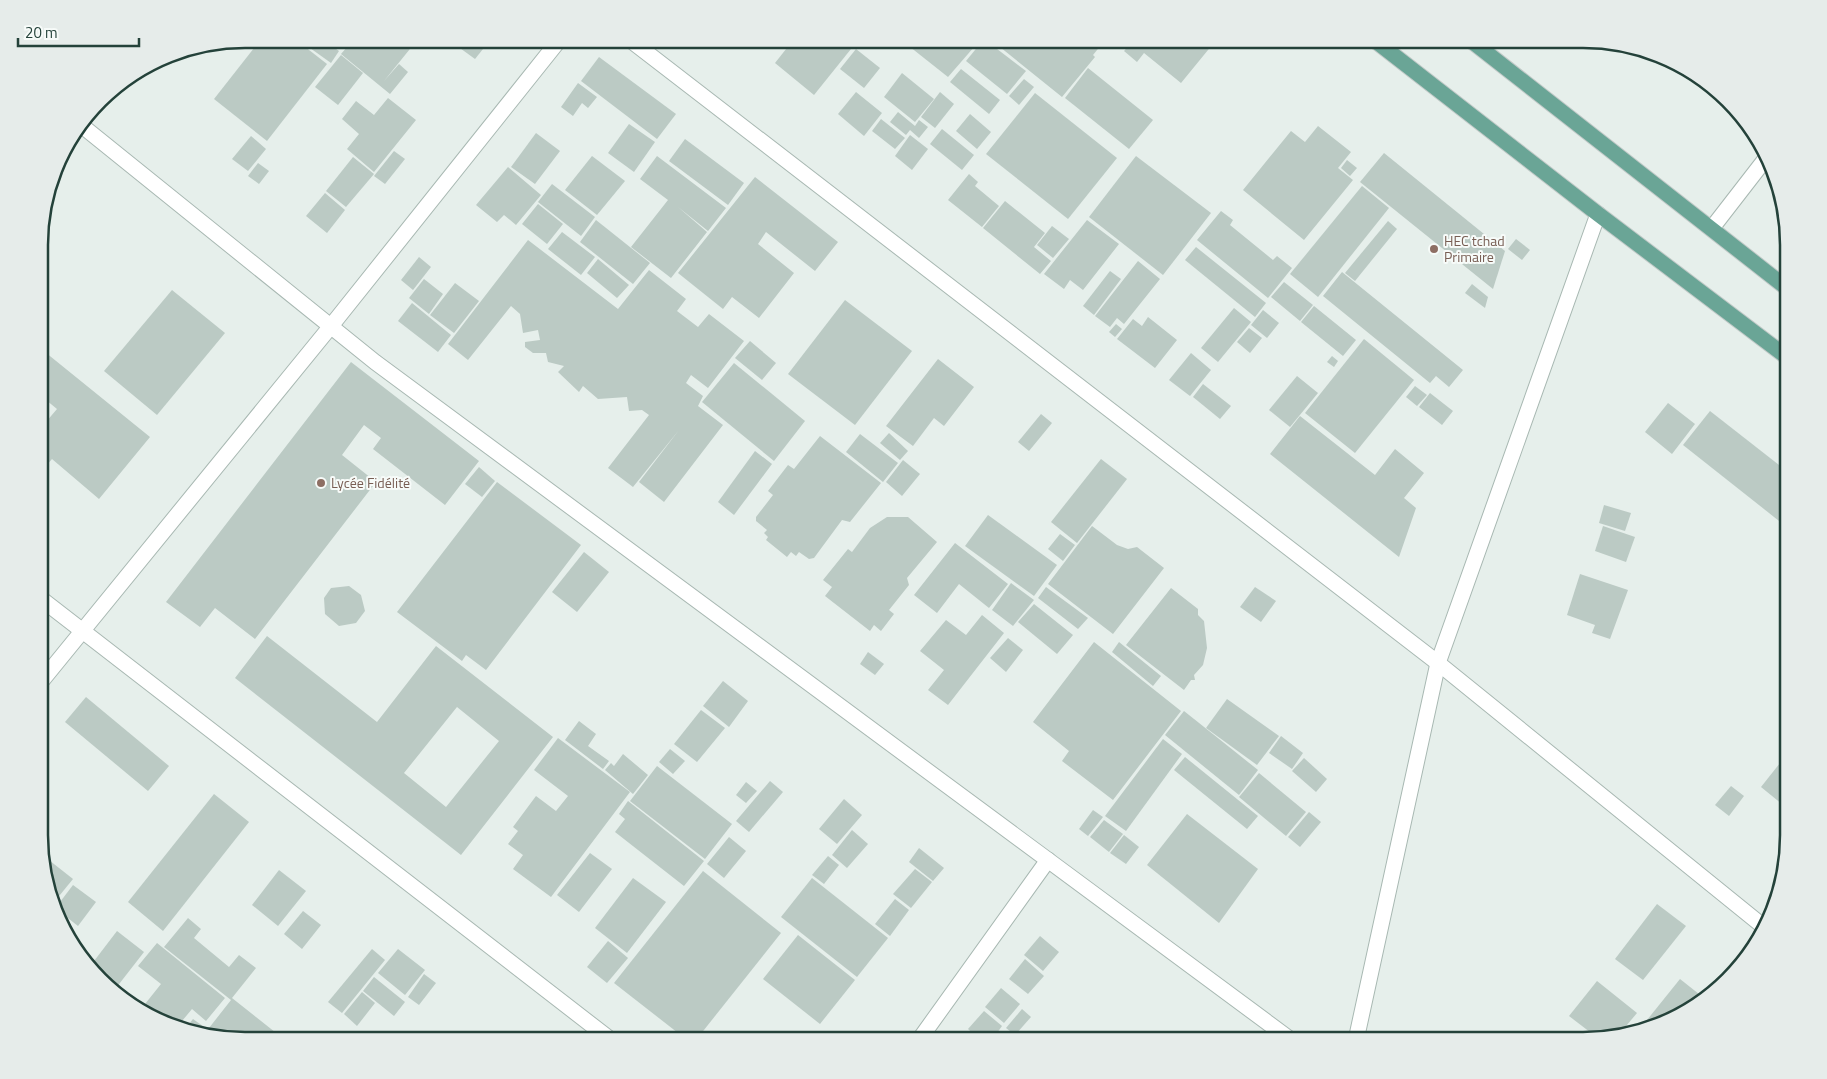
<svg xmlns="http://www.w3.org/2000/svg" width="1827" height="1079" font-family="'Titillium Web',sans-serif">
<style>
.building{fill:#bbcac4;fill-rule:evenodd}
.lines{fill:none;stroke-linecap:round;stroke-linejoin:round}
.service-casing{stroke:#a8b8b2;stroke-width:17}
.minor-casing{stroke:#a8b8b2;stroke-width:17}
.primary-casing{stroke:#c2cac8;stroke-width:17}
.service{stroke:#fff;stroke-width:15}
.minor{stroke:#fff;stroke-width:15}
.primary{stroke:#6aa596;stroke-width:15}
.education-dot{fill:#8d6e63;stroke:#f7fbf9;stroke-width:2}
.labels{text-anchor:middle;stroke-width:4;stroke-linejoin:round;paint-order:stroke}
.education-label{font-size:14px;fill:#785e54;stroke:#f7fbf9;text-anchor:start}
.rim{fill:none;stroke:#24423a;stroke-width:2.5}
</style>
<rect width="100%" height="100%" fill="#e6efeb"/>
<g class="building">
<path d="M 261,39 L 295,39 L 327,64 L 267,141 L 214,99 Z"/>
<path d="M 317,39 L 322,39 L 339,51 L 331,63 L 310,48 Z"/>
<path d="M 354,39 L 418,39 L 384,81 L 399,64 L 408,72 L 390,94 L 341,54 Z"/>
<path d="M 456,39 L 491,39 L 475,59 L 453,43 Z"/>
<path d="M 794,39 L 859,39 L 814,95 L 775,63 Z"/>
<path d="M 900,39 L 981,39 L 948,77 Z"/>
<path d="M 984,39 L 1026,71 L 1007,94 L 966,61 Z"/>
<path d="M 990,39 L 1106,39 L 1093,55 L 1095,57 L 1062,97 Z"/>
<path d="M 1114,39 L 1133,39 L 1125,48 Z"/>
<path d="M 1135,39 L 1217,39 L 1181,83 L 1144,53 L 1137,62 L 1124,51 Z"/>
<path d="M 856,49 L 880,68 L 864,88 L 840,69 Z"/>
<path d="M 341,55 L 363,73 L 338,105 L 315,87 Z"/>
<path d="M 599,57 L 676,114 L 657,139 L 581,81 Z"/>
<path d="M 1088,68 L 1153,120 L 1129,149 L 1065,98 Z"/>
<path d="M 961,69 L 1000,100 L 989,114 L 950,82 Z"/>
<path d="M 902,73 L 934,99 L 915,122 L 884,97 Z"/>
<path d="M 1024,79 L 1034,87 L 1019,105 L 1009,96 Z"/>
<path d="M 578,83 L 597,97 L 588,108 L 582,103 L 573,116 L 561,107 Z"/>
<path d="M 856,92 L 882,113 L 864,136 L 838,114 Z"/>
<path d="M 940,92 L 954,104 L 935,128 L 921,117 Z"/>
<path d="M 1035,93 L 1117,158 L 1068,219 L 986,154 Z"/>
<path d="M 388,98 L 416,120 L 374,172 L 347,149 L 359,134 L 342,119 L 356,101 L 374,115 Z"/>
<path d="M 898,112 L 915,126 L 919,120 L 928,127 L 919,138 L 910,130 L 906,135 L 890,122 Z"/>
<path d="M 970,114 L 991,132 L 977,149 L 956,131 Z"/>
<path d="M 881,119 L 905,138 L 895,149 L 872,131 Z"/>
<path d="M 629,124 L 655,142 L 634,172 L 608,153 Z"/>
<path d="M 1318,126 L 1351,152 L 1338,168 L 1353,180 L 1304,240 L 1243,190 L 1291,131 L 1305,142 Z"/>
<path d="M 942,129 L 974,155 L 962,170 L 930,144 Z"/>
<path d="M 536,133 L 560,151 L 535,184 L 511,167 Z"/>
<path d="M 910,135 L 928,149 L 912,170 L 895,156 Z"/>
<path d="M 251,136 L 266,149 L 248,171 L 232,159 Z"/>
<path d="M 685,139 L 744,183 L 728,205 L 669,161 Z"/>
<path d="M 394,151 L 405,159 L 385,184 L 374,176 Z"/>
<path d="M 1384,153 L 1505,251 L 1493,289 L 1360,182 Z"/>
<path d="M 592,156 L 625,181 L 597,215 L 565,190 Z"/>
<path d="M 657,156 L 726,208 L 708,231 L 678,207 L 707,232 L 671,278 L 631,247 L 668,200 L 640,179 Z"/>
<path d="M 1136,156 L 1211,213 L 1163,275 L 1089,217 Z"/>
<path d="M 353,157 L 374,174 L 346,207 L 326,191 Z"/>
<path d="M 1347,160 L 1357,168 L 1350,176 L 1341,168 Z"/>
<path d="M 258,163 L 269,171 L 259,184 L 248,176 Z"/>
<path d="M 508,167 L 541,195 L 516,225 L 504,215 L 497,222 L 476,205 Z"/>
<path d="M 969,174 L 978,182 L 975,186 L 999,206 L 982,227 L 948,200 Z"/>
<path d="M 755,177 L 838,242 L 815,271 L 766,232 L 758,244 L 794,273 L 759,318 L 732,297 L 723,309 L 678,273 Z"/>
<path d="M 552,184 L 595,217 L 581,236 L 538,202 Z"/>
<path d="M 1362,186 L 1389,208 L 1318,297 L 1290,274 Z"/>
<path d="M 325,193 L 345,210 L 327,233 L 306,216 Z"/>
<path d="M 1005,201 L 1045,233 L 1034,247 L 1051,261 L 1040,274 L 983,228 Z"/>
<path d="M 538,204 L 563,224 L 547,244 L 522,224 Z"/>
<path d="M 1221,211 L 1233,220 L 1230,225 L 1273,260 L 1277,256 L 1292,268 L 1268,298 L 1197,240 Z"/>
<path d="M 596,220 L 650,263 L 633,284 L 580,242 Z"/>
<path d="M 1087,220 L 1119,244 L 1083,290 L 1070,280 L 1064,289 L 1044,274 Z"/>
<path d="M 1388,221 L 1397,229 L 1355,281 L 1345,273 Z"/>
<path d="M 1052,226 L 1069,239 L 1053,258 L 1037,245 Z"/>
<path d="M 562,232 L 595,257 L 581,275 L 548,249 Z"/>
<path d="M 1516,239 L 1530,250 L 1522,260 L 1508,249 Z"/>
<path d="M 528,240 L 618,309 L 649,270 L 686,299 L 677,311 L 698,327 L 709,314 L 744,341 L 708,388 L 691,375 L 686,383 L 703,396 L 698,406 L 723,425 L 664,502 L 639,482 L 679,430 L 633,487 L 608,468 L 649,415 L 642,410 L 629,411 L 627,397 L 598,399 L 583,386 L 579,392 L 558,372 L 564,366 L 548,362 L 546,353 L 533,353 L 525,347 L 525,342 L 540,340 L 538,330 L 523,333 L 520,314 L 511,306 L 468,360 L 448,344 Z"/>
<path d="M 1196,247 L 1266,303 L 1255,317 L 1185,260 Z"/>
<path d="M 419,257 L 431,267 L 413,290 L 401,280 Z"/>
<path d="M 598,259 L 629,285 L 617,298 L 587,273 Z"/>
<path d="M 1138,261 L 1160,279 L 1124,324 L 1117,318 L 1110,327 L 1095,316 Z"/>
<path d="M 1110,271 L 1121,279 L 1094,315 L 1083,306 Z"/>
<path d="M 1342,272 L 1463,370 L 1449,387 L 1436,376 L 1430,383 L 1323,296 Z"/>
<path d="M 424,279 L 443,294 L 429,314 L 409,298 Z"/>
<path d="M 1284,282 L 1313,305 L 1300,321 L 1271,297 Z"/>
<path d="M 455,283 L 479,301 L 454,333 L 430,315 Z"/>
<path d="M 1472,284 L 1488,297 L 1485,308 L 1465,293 Z"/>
<path d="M 172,290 L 225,333 L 157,415 L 104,371 Z"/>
<path d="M 845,300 L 912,351 L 855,425 L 788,374 Z"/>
<path d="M 412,303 L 451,335 L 438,352 L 398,321 Z"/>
<path d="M 1314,306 L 1356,340 L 1343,356 L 1301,322 Z"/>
<path d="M 1234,308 L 1251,322 L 1218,362 L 1201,348 Z"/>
<path d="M 1263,310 L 1279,323 L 1267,338 L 1251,325 Z"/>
<path d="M 1148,317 L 1177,340 L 1155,368 L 1117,339 L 1133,319 L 1142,326 Z"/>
<path d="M 1116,324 L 1122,329 L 1115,337 L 1109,332 Z"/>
<path d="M 1249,328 L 1262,338 L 1250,353 L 1237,342 Z"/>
<path d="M 1364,339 L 1414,380 L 1355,453 L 1305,413 Z"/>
<path d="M 750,341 L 776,363 L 762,380 L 735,358 Z"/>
<path d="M 40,348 L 150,437 L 99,499 L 52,459 L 40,473 L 40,429 L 57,409 L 40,395 Z"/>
<path d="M 1191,353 L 1211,370 L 1190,396 L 1169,380 Z"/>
<path d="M 1332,356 L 1338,361 L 1334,367 L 1327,362 Z"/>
<path d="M 938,359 L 974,387 L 944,426 L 934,418 L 913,446 L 886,426 Z"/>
<path d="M 351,362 L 479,461 L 445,505 L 373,449 L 381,438 L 364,425 L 342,455 L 376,482 L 255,639 L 215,608 L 200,627 L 166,602 Z"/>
<path d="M 734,363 L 805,421 L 774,461 L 702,402 Z"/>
<path d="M 1297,376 L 1318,393 L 1290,427 L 1269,410 Z"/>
<path d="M 1203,384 L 1231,406 L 1220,419 L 1193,397 Z"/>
<path d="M 1415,386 L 1427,395 L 1417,406 L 1406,397 Z"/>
<path d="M 1430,393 L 1453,411 L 1442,425 L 1419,407 Z"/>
<path d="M 1668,403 L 1695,424 L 1672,454 L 1645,432 Z"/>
<path d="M 1710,411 L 1788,472 L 1788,528 L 1683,445 Z"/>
<path d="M 1041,414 L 1052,423 L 1029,451 L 1018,442 Z"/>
<path d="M 1300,416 L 1375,475 L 1395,449 L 1424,473 L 1404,498 L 1416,508 L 1399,557 L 1270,454 Z"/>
<path d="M 889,433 L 908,451 L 900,460 L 880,443 Z"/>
<path d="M 860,434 L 898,463 L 883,482 L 846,452 Z"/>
<path d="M 820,436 L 881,483 L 850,522 L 842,520 L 814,558 L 809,559 L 799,552 L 796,556 L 791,552 L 787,557 L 766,540 L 768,537 L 764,533 L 767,530 L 756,521 L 756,517 L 773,495 L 768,491 L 788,465 L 794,469 Z"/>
<path d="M 755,451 L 772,464 L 734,515 L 718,502 Z"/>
<path d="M 1101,459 L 1127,479 L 1077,543 L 1051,522 Z"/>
<path d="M 903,460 L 920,474 L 902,496 L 886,482 Z"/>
<path d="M 479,467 L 495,481 L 482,497 L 465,484 Z"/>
<path d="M 497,482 L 581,545 L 486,670 L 466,655 L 462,661 L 397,612 Z"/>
<path d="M 1604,505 L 1631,513 L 1625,531 L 1599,523 Z"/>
<path d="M 988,515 L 1057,565 L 1034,596 L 965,546 Z"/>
<path d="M 887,517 L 908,517 L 937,542 L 907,578 L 909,585 L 889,610 L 894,614 L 881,631 L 874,625 L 870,631 L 825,596 L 832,587 L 823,580 L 848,549 L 852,552 L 870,528 Z"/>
<path d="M 1092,526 L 1117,545 L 1128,549 L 1137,547 L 1164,568 L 1113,634 L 1048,584 Z"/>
<path d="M 1603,526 L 1635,537 L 1626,562 L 1595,551 Z"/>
<path d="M 1060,534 L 1075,545 L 1063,561 L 1048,549 Z"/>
<path d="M 955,543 L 1008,584 L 989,608 L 959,584 L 937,613 L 914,595 Z"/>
<path d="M 584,552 L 609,572 L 577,612 L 552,592 Z"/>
<path d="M 1580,574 L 1628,590 L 1610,639 L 1592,633 L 1595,625 L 1567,615 Z"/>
<path d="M 1011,583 L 1034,600 L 1013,626 L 992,610 Z"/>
<path d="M 349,586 L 361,595 L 365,611 L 356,623 L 339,626 L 325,614 L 324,598 L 331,588 Z"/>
<path d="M 1046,587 L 1088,618 L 1078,629 L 1038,598 Z"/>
<path d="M 1255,587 L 1276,601 L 1261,622 L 1240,607 Z"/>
<path d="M 1171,588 L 1198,609 L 1198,615 L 1204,621 L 1207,648 L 1203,665 L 1194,675 L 1195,680 L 1191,680 L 1184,690 L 1126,645 Z"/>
<path d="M 1034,604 L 1073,635 L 1057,654 L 1018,622 Z"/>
<path d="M 982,615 L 1004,633 L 948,705 L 928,690 L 944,670 L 920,651 L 946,620 L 966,635 Z"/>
<path d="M 267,636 L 377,722 L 436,646 L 553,737 L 461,855 L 235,678 ZM 457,707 L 499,741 L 446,807 L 404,773 Z"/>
<path d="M 1008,638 L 1023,650 L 1006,672 L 990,658 Z"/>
<path d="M 1094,642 L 1181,711 L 1113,800 L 1062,761 L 1069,751 L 1033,722 Z"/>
<path d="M 1119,642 L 1161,676 L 1153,686 L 1112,652 Z"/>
<path d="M 868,652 L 884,664 L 875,675 L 860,664 Z"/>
<path d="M 723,681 L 748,701 L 729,727 L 703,706 Z"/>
<path d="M 86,697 L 169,766 L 148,791 L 65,722 Z"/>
<path d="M 1227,699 L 1279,736 L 1257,765 L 1206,728 Z"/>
<path d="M 701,710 L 725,728 L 697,762 L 674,744 Z"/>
<path d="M 1184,711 L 1258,770 L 1239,795 L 1165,735 Z"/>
<path d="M 579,721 L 596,734 L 588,746 L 609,761 L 603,769 L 565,740 Z"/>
<path d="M 1281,736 L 1303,753 L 1292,769 L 1269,753 Z"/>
<path d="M 558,738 L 630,792 L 551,897 L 513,869 L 523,855 L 508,844 L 518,831 L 513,827 L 536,796 L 556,811 L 568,796 L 534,770 Z"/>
<path d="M 1163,739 L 1182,754 L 1126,831 L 1105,816 Z"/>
<path d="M 670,749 L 685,761 L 673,774 L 659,762 Z"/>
<path d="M 1788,753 L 1788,809 L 1761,787 Z"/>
<path d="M 623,754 L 648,775 L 633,794 L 605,770 L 611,763 L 614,766 Z"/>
<path d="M 1185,757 L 1258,816 L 1247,829 L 1174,770 Z"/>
<path d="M 1304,758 L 1327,779 L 1316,792 L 1292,771 Z"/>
<path d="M 657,766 L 732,824 L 705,859 L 630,801 Z"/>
<path d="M 1259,773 L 1306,812 L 1286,836 L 1239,797 Z"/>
<path d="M 770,781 L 783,792 L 749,832 L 736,821 Z"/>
<path d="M 746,782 L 757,791 L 746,803 L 736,795 Z"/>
<path d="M 1731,786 L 1744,796 L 1729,816 L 1715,805 Z"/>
<path d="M 214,794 L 249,822 L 163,931 L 128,902 Z"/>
<path d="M 844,799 L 862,815 L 837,844 L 819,829 Z"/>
<path d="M 628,801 L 704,861 L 684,886 L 615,832 L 625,819 L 619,814 Z"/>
<path d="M 1093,810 L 1103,817 L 1088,836 L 1079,829 Z"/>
<path d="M 1309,812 L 1321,822 L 1300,847 L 1288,837 Z"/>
<path d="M 1187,814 L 1258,869 L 1219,923 L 1147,865 Z"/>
<path d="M 1104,820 L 1123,834 L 1109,852 L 1090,837 Z"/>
<path d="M 852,830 L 868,844 L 847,868 L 832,855 Z"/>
<path d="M 1124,835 L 1139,847 L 1126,864 L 1110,853 Z"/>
<path d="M 729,837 L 746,851 L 724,878 L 707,864 Z"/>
<path d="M 919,848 L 944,868 L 933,881 L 909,862 Z"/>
<path d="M 40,853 L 73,879 L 55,901 L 40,861 Z"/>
<path d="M 590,853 L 612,869 L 579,912 L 557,895 Z"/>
<path d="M 828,856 L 839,865 L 824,884 L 812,875 Z"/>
<path d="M 915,869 L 932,882 L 911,908 L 893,894 Z"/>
<path d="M 279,870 L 306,891 L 278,926 L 252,905 Z"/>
<path d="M 703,871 L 781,933 L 696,1040 L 687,1040 L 614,983 Z"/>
<path d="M 633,878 L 666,902 L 627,953 L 595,928 Z"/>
<path d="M 812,878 L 888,938 L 857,977 L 781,917 Z"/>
<path d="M 73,885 L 96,902 L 78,926 L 59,911 L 57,906 Z"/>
<path d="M 895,899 L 909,910 L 890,936 L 875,924 Z"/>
<path d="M 1657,904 L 1686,926 L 1643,980 L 1615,959 Z"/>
<path d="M 303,911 L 321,925 L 302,949 L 284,934 Z"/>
<path d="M 188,918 L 201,929 L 194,938 L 229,967 L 239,955 L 256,968 L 232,998 L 285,1040 L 244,1040 L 220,1037 L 209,1028 L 231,1000 L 164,947 Z"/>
<path d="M 117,931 L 144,952 L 116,988 L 91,965 Z"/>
<path d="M 798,935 L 855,980 L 820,1024 L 763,979 Z"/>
<path d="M 1040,936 L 1059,952 L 1043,971 L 1024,955 Z"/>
<path d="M 608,941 L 628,958 L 607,983 L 587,967 Z"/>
<path d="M 157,943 L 225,998 L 206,1021 L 192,1009 L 177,1027 L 171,1025 L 145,1004 L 161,984 L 138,966 Z"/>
<path d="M 372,949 L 385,960 L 342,1013 L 328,1002 Z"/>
<path d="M 398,949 L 425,970 L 405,995 L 378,973 Z"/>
<path d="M 1025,959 L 1044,976 L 1028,994 L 1009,979 Z"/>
<path d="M 424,974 L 436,983 L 419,1005 L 408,997 Z"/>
<path d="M 374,977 L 405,1002 L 394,1016 L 363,991 Z"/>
<path d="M 1680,979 L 1704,998 L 1686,1013 L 1643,1025 Z"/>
<path d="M 1597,981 L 1637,1013 L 1621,1032 L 1599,1039 L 1569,1016 Z"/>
<path d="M 1001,988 L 1020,1004 L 1004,1023 L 985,1007 Z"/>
<path d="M 362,992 L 375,1003 L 357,1026 L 344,1014 Z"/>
<path d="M 1022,1009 L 1031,1017 L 1015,1035 L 1006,1028 Z"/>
<path d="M 984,1011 L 1002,1026 L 992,1040 L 980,1040 L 968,1029 Z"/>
<path d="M 193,1019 L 207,1029 L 202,1035 L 184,1030 Z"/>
<path d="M 332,1032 L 342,1040 L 325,1040 Z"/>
</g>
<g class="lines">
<defs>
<path id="service" d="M 1712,228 L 1767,157"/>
<g id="minor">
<path d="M 629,39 L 1438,663 L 1764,927"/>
<path d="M 81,125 L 375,362 L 1291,1040"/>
<path d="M 40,598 L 611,1040"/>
<path d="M 40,683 L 331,326 L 560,39"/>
<path d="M 919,1040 L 1048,860"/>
<path d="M 1356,1040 L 1438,663 L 1598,214"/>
</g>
<g id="primary">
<path d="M 1373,39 L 1598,214 L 1788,358"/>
<path d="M 1469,39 L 1788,289"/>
</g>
</defs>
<use href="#service" class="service-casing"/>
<use href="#minor" class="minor-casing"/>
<use href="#primary" class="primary-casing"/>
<use href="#service" class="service"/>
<use href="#minor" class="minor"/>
<use href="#primary" class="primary"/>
</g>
<g class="education-dot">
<circle cx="1434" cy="249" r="5"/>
<circle cx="321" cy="483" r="5"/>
</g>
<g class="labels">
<g class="education-label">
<text x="1444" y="246">HEC tchad<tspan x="1444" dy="16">Primaire</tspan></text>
<text x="331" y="488">Lycée Fidélité</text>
</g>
</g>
<path d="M0 0H1827V1079H0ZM245 48H1583A197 197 0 0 1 1780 245V835A197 197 0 0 1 1583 1032H245A197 197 0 0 1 48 835V245A197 197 0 0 1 245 48Z" fill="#e6ecea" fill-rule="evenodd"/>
<path class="rim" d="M245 48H1583A197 197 0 0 1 1780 245V835A197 197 0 0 1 1583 1032H245A197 197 0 0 1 48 835V245A197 197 0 0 1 245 48Z"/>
<path d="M18 38v8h121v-8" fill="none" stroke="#24423a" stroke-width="2.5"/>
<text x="25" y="38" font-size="15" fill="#24423a" stroke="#f7fbf9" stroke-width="4" paint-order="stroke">20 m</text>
</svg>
